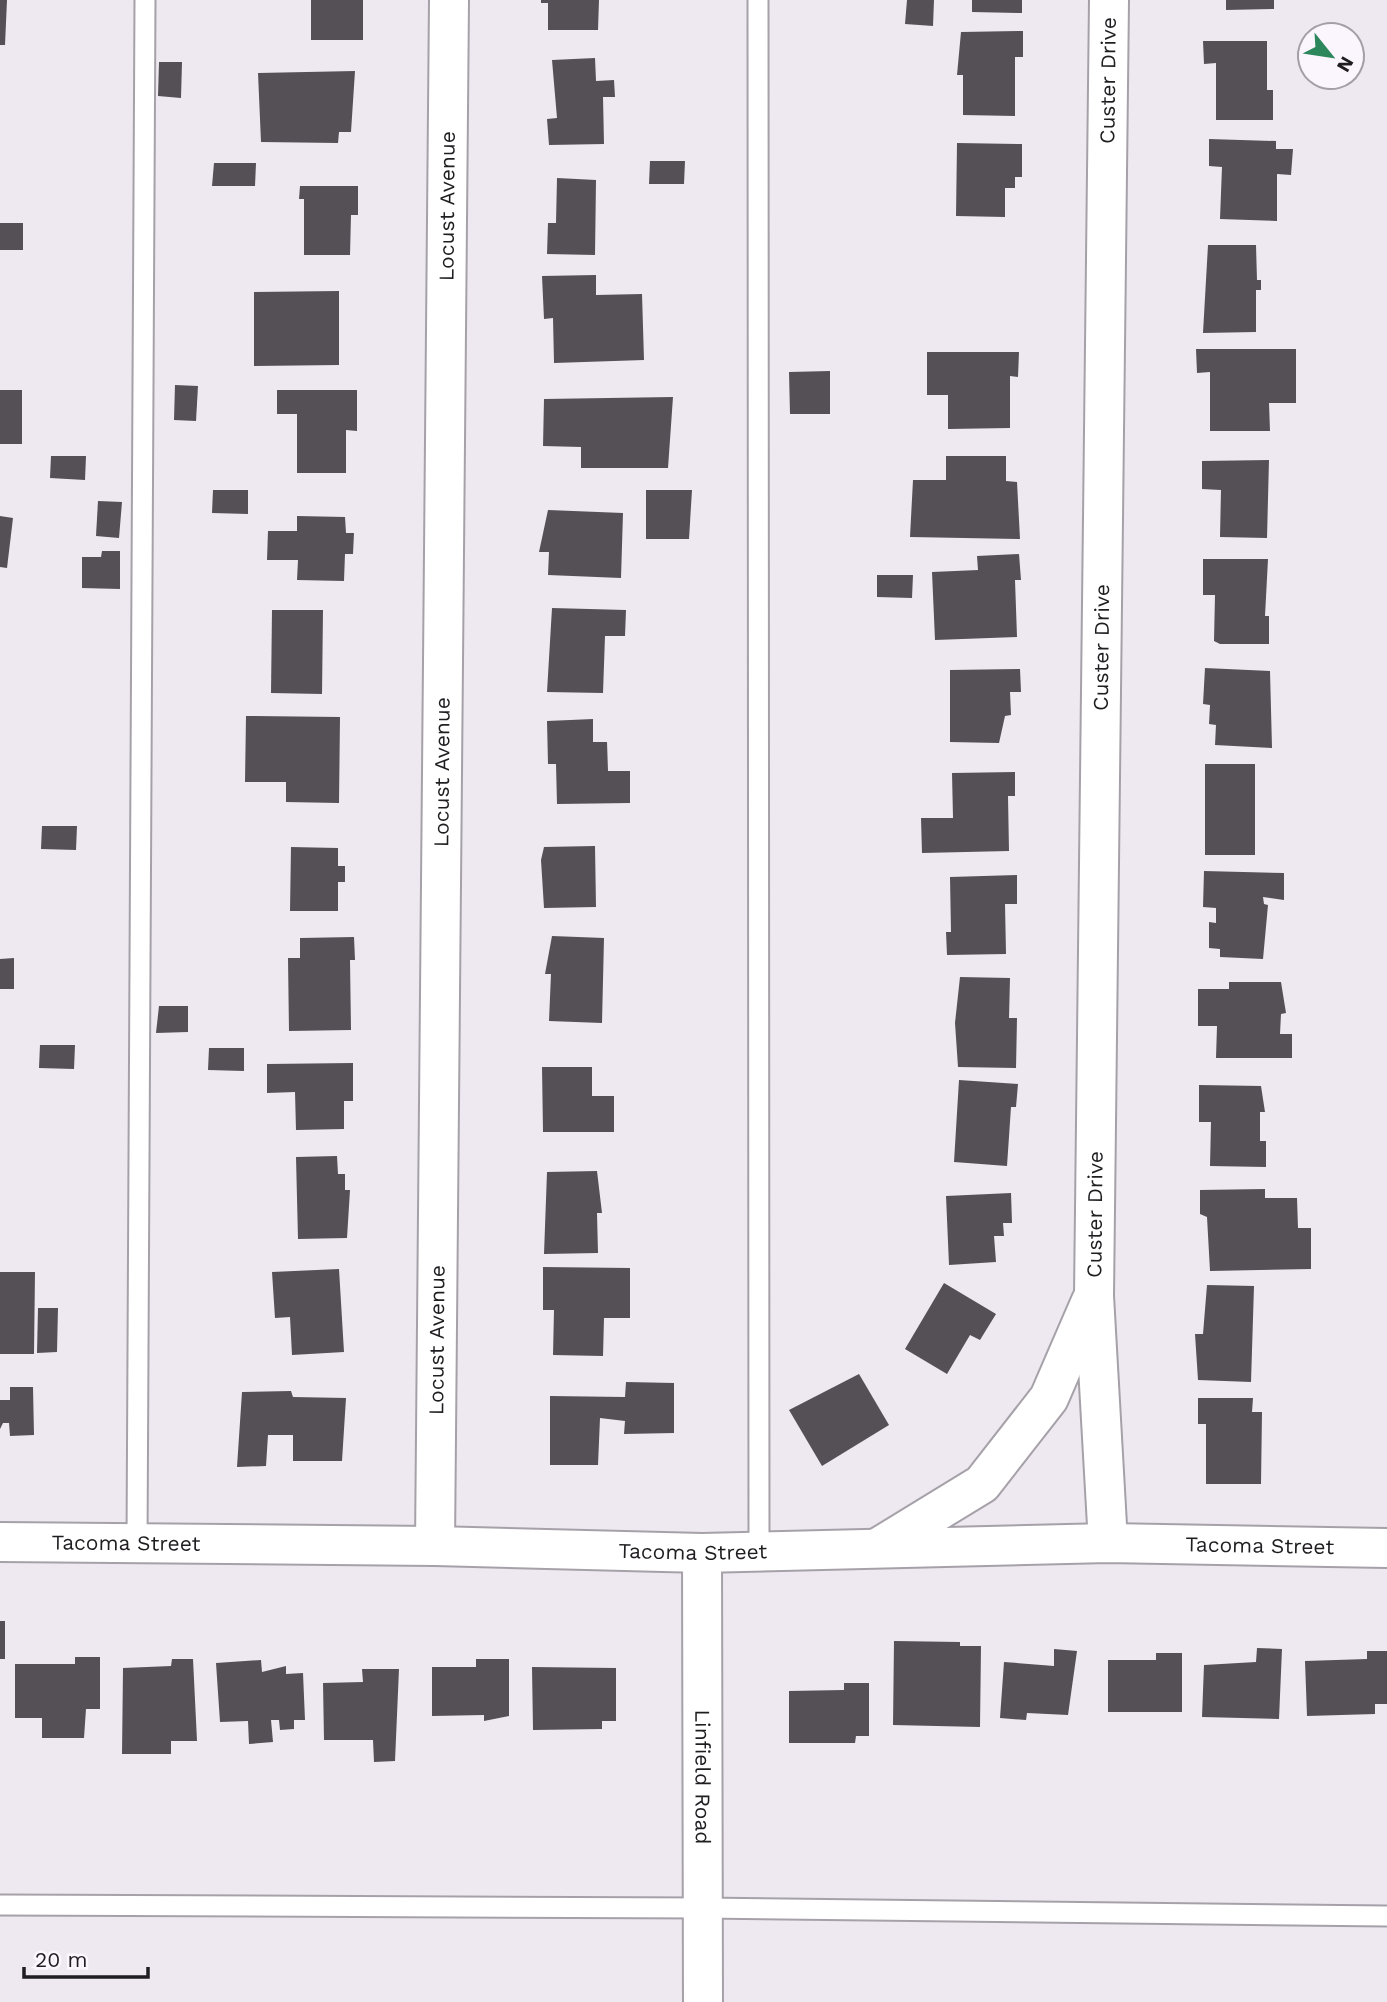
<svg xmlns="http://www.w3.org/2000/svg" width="1387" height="2002" font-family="'Work Sans',sans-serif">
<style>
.building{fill:#555056}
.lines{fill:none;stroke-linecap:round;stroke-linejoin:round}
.service-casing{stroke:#a6a1a8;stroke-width:23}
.minor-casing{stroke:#a6a1a8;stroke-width:42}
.service{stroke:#fff;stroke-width:19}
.minor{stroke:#fff;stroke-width:38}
.labels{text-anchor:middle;stroke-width:7;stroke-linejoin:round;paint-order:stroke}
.street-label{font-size:21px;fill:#1f1d20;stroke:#fbf6fd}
</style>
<rect width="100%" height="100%" fill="#eee8f0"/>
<g class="building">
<path d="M 0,0 L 7,0 L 5,45 L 0,45 Z"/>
<rect x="311" y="0" width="52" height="40"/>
<path d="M 541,0 L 599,0 L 598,30 L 548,30 L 548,3 L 541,3 Z"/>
<path d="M 907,0 L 934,0 L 933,26 L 905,24 Z"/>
<path d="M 972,0 L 1022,0 L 1022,13 L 972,12 Z"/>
<path d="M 1226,0 L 1274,0 L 1274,9 L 1226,10 Z"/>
<path d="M 1023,31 L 1023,57 L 1015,57 L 1015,116 L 963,115 L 963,75 L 957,75 L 961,32 Z"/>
<path d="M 1203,41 L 1267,41 L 1267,90 L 1273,90 L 1273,120 L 1216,120 L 1216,63 L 1204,64 Z"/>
<path d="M 595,58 L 596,81 L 614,80 L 615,97 L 603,97 L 604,144 L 549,145 L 547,119 L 557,118 L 552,60 Z"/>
<path d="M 159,62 L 182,62 L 181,98 L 158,96 Z"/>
<path d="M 355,71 L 351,132 L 339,132 L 338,143 L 261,142 L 258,73 Z"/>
<path d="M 1209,139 L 1276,141 L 1276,149 L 1293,149 L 1291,175 L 1277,174 L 1277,221 L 1220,219 L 1222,167 L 1209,166 Z"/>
<path d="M 957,143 L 1022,144 L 1022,177 L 1015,177 L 1015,188 L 1005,188 L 1005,217 L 956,216 Z"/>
<path d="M 650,161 L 685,161 L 684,184 L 649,184 Z"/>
<path d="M 214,163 L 256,163 L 255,186 L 212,186 Z"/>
<path d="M 557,178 L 596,180 L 595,255 L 547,254 L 548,223 L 556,223 Z"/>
<path d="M 300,186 L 358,186 L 358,215 L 351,215 L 350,255 L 304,255 L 304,199 L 299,199 Z"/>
<rect x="0" y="223" width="23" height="27"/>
<path d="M 1208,245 L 1256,245 L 1257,280 L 1261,280 L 1261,290 L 1256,290 L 1256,332 L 1203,333 Z"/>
<path d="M 596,275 L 596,295 L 642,294 L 644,360 L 554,363 L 553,318 L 544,319 L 542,276 Z"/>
<path d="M 339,291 L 339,365 L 254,366 L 254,292 Z"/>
<path d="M 1196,349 L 1296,349 L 1296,403 L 1269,403 L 1270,431 L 1210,431 L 1210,372 L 1197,373 Z"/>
<path d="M 927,352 L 1019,352 L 1018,377 L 1010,376 L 1010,428 L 948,429 L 948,395 L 927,395 Z"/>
<path d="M 830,371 L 830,414 L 790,414 L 789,372 Z"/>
<path d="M 175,385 L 198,386 L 196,421 L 174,420 Z"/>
<rect x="0" y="390" width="22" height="54"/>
<path d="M 277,390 L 357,390 L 357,431 L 346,430 L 346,473 L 297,473 L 297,414 L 277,414 Z"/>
<path d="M 673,397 L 668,468 L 581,468 L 581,447 L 543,446 L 544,399 Z"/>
<path d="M 51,456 L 86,456 L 85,480 L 50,478 Z"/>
<path d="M 946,456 L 1006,456 L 1006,481 L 1017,482 L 1020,539 L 910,537 L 913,480 L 946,480 Z"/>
<path d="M 1269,460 L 1267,538 L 1220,537 L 1221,490 L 1202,489 L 1202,461 Z"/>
<path d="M 213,490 L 248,490 L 248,514 L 212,513 Z"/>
<path d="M 646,490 L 692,490 L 689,539 L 646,539 Z"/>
<path d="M 98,501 L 122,502 L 119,538 L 96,536 Z"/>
<path d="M 548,510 L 623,513 L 621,578 L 548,575 L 549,552 L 539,552 Z"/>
<path d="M 0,516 L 13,518 L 7,568 L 0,567 Z"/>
<path d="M 297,516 L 345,517 L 346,533 L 354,533 L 353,554 L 345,554 L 344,581 L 297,580 L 298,560 L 267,560 L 268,531 L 297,531 Z"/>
<path d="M 102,551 L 120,551 L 120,589 L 82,588 L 82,557 L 101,557 Z"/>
<path d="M 1019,554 L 1021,580 L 1015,580 L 1017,637 L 935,640 L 932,572 L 978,570 L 977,556 Z"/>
<path d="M 1203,559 L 1268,559 L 1265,616 L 1269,616 L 1269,644 L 1220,644 L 1214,641 L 1215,595 L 1203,595 Z"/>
<path d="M 877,575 L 913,575 L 912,598 L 877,597 Z"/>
<path d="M 552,608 L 626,610 L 625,636 L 605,636 L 603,693 L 547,692 Z"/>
<path d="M 272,610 L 323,610 L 322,694 L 271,693 Z"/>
<path d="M 1205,668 L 1270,671 L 1272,748 L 1215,745 L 1216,725 L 1209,724 L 1210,705 L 1203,704 Z"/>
<path d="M 1020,669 L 1021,692 L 1010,692 L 1011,715 L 1005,716 L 999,743 L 950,742 L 950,670 Z"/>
<path d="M 246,716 L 340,717 L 339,803 L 286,802 L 286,782 L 245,782 Z"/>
<path d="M 593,719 L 593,742 L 607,742 L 608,771 L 630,771 L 630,803 L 557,804 L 556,764 L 548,764 L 547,721 Z"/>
<rect x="1205" y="764" width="50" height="91"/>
<path d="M 1015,772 L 1015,796 L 1008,796 L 1009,851 L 922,853 L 921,818 L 953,818 L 952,773 Z"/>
<path d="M 42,826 L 77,826 L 76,850 L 41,849 Z"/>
<path d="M 595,846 L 596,907 L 544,908 L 541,860 L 544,847 Z"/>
<path d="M 291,847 L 338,848 L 338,866 L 345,866 L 345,882 L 338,882 L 338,911 L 290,911 Z"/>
<path d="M 1204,871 L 1284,873 L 1284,900 L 1263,897 L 1264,904 L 1268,905 L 1263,959 L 1220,957 L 1220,949 L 1209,948 L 1209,922 L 1216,923 L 1216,908 L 1203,907 Z"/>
<path d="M 1017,875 L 1017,904 L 1005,904 L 1006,954 L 947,955 L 946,932 L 951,932 L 950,877 Z"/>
<path d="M 552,936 L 604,938 L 602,1023 L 549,1021 L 551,974 L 545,974 Z"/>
<path d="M 354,937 L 355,960 L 350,960 L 351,1030 L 289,1031 L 288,958 L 300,958 L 300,938 Z"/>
<path d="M 14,958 L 14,989 L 0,989 L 0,959 Z"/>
<path d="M 960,977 L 1010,978 L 1009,1018 L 1017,1018 L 1016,1068 L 958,1067 L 955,1023 Z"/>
<path d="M 1229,982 L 1281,982 L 1286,1013 L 1281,1014 L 1280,1034 L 1292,1034 L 1292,1058 L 1216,1058 L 1217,1026 L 1198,1026 L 1198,989 L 1229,989 Z"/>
<path d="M 159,1006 L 188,1006 L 188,1032 L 156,1033 Z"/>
<path d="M 40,1045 L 75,1045 L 74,1069 L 39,1068 Z"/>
<path d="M 209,1048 L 244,1048 L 244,1071 L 208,1070 Z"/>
<path d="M 353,1063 L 353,1101 L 344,1101 L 344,1129 L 296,1130 L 295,1092 L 267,1093 L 267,1064 Z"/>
<path d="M 542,1067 L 592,1067 L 592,1096 L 614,1096 L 614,1132 L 543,1132 Z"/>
<path d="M 959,1080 L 1018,1084 L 1016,1107 L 1011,1107 L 1007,1166 L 954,1162 Z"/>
<path d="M 1199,1085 L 1261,1086 L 1265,1112 L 1260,1112 L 1260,1141 L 1266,1141 L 1266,1167 L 1210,1166 L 1211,1122 L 1199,1122 Z"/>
<path d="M 337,1156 L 338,1174 L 345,1174 L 345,1190 L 350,1190 L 347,1238 L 298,1239 L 296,1157 Z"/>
<path d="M 597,1171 L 602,1213 L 597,1213 L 598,1253 L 544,1254 L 547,1172 Z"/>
<path d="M 1265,1189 L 1265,1198 L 1297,1198 L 1298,1228 L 1311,1228 L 1311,1269 L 1210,1271 L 1207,1217 L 1200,1214 L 1200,1190 Z"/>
<path d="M 1011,1193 L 1012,1223 L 1003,1223 L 1004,1236 L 994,1236 L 996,1262 L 949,1265 L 946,1196 Z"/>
<path d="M 543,1267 L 630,1268 L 630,1318 L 604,1318 L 603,1356 L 553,1355 L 554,1310 L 543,1310 Z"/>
<path d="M 339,1269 L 344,1352 L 292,1355 L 290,1317 L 275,1318 L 272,1272 Z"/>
<path d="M 0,1272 L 35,1272 L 34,1354 L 0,1354 Z"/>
<path d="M 944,1283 L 996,1314 L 980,1340 L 970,1335 L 947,1374 L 905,1349 Z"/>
<path d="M 1207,1285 L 1254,1286 L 1251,1382 L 1198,1380 L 1195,1334 L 1203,1334 Z"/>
<path d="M 38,1308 L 58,1308 L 57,1352 L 37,1353 Z"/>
<path d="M 859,1374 L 889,1425 L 822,1466 L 789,1410 Z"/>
<path d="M 626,1382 L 674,1383 L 674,1433 L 624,1434 L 625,1421 L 600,1418 L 598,1465 L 550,1465 L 550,1396 L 625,1397 Z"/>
<path d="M 10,1387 L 33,1387 L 34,1435 L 10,1436 L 9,1423 L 3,1423 L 0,1429 L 0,1400 L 10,1400 Z"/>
<path d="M 291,1391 L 293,1397 L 346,1398 L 342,1461 L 293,1461 L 293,1435 L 268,1435 L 266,1466 L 237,1467 L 242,1392 Z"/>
<path d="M 1198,1398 L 1253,1398 L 1252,1412 L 1262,1412 L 1261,1484 L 1206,1484 L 1206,1424 L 1198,1424 Z"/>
<rect x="0" y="1621" width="5" height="38"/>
<path d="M 894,1641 L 960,1642 L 960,1646 L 981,1646 L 980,1727 L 893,1725 Z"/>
<path d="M 1257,1648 L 1282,1649 L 1279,1719 L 1202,1717 L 1204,1665 L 1256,1662 Z"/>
<path d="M 1054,1649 L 1077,1651 L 1068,1715 L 1027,1713 L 1026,1720 L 1000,1718 L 1004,1662 L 1054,1666 Z"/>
<path d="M 1367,1651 L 1387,1651 L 1387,1704 L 1375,1704 L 1375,1714 L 1307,1716 L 1305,1661 L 1367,1659 Z"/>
<path d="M 1156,1653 L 1182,1653 L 1182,1712 L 1108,1712 L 1108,1660 L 1156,1660 Z"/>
<path d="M 75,1657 L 100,1657 L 100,1709 L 86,1709 L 84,1738 L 42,1738 L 42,1718 L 15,1718 L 15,1664 L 75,1664 Z"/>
<path d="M 172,1659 L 193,1659 L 197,1741 L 171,1741 L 171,1754 L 122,1754 L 123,1668 L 171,1666 Z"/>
<path d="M 476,1659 L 509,1659 L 509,1716 L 484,1721 L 484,1715 L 432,1716 L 432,1667 L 476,1667 Z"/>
<path d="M 261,1660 L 262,1672 L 286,1666 L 286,1674 L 303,1673 L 305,1720 L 294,1720 L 294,1729 L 280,1730 L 279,1720 L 271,1720 L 273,1742 L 249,1744 L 248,1721 L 220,1722 L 216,1663 Z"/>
<path d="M 532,1667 L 616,1668 L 616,1721 L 602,1721 L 602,1729 L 533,1730 Z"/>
<path d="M 362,1669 L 399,1669 L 395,1761 L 374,1762 L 373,1740 L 324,1740 L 323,1683 L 363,1682 Z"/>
<path d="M 844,1683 L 869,1683 L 869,1736 L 856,1736 L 855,1743 L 789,1743 L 789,1691 L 844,1690 Z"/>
</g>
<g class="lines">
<defs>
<g id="service">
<path d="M 758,0 L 759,1551"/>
<path d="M 137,1543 L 145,0"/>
<path d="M 0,1905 L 703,1908 L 1387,1916"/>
</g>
<g id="minor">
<path id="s1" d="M 0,1542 L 435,1546 L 702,1553 L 1108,1543 L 1387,1548"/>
<path id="s2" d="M 1108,1543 L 1094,1296 L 1109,0"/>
<path id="s3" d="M 435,1546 L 449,0"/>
<path d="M 879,1547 L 982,1484 L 1049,1398 L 1091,1301"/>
<path id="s4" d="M 702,1553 L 703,2002"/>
</g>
</defs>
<use href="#service" class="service-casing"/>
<use href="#minor" class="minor-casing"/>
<use href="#service" class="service"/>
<use href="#minor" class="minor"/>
</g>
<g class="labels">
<g class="street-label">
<text dy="7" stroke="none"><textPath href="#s2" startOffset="1463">Custer Drive</textPath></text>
<text dy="7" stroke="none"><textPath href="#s3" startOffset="1340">Locust Avenue</textPath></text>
<text dy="7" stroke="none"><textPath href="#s2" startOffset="896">Custer Drive</textPath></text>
<text dy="7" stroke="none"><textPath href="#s3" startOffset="774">Locust Avenue</textPath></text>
<text dy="7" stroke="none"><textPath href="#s2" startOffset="329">Custer Drive</textPath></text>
<text dy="7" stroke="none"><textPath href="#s3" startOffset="206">Locust Avenue</textPath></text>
<text dy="7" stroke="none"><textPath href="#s1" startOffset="126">Tacoma Street</textPath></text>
<text dy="7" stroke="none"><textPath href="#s1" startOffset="1260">Tacoma Street</textPath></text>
<text dy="7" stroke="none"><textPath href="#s1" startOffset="693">Tacoma Street</textPath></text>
<text dy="7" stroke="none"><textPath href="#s4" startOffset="224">Linfield Road</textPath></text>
</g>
</g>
<g transform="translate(1331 56) rotate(120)"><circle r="33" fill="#fbf6fd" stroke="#a39fa5" stroke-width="2"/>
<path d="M0-5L12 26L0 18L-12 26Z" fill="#2d875c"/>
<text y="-10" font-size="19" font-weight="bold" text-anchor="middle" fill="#1f1d20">N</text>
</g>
<path d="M24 1967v10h124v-10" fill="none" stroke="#1f1d20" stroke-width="3.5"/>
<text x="35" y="1967" font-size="21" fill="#1f1d20" stroke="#fbf6fd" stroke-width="5" paint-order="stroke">20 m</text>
</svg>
